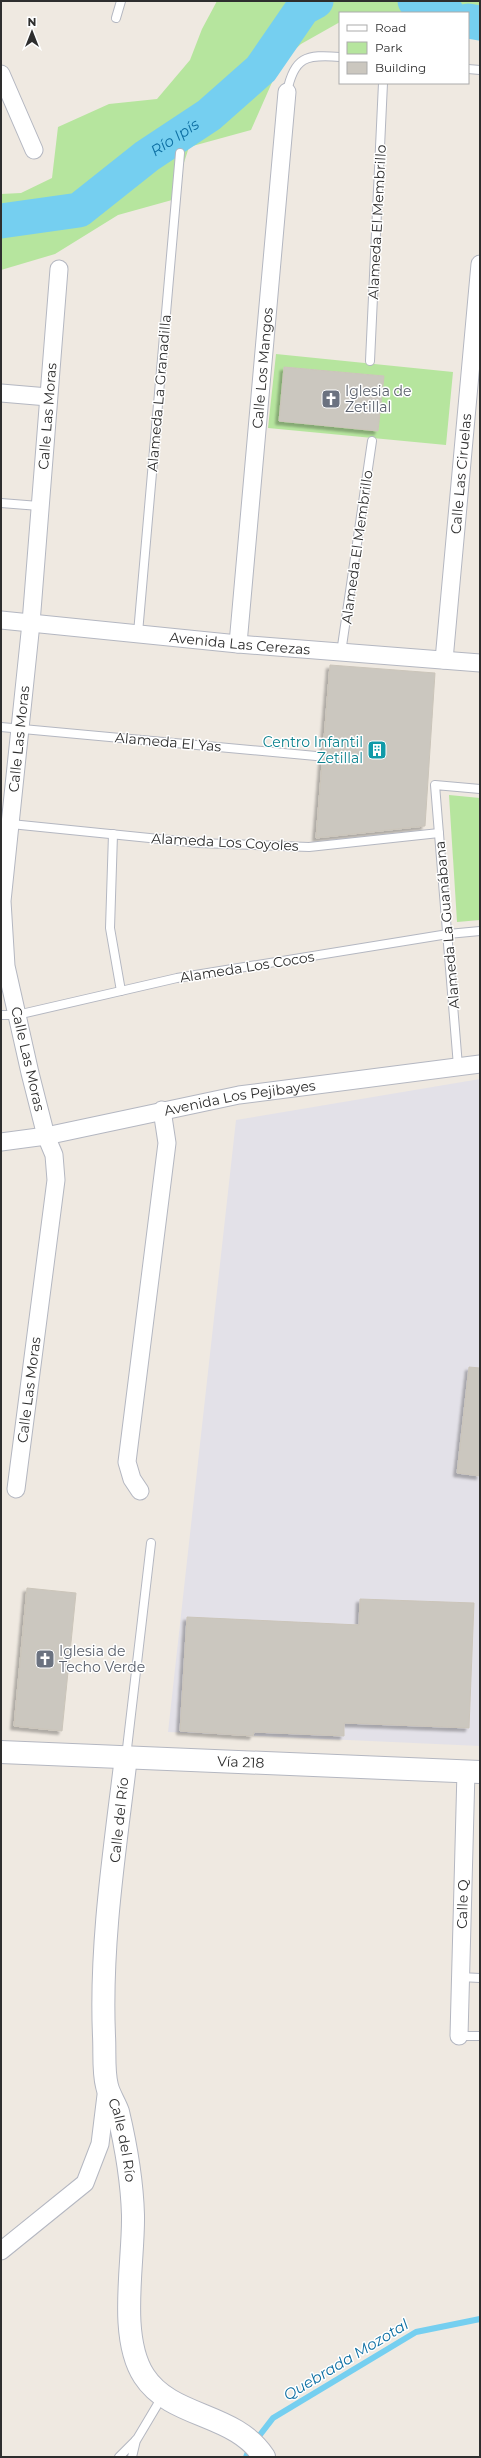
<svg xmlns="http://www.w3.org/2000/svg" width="481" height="2458" font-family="Montserrat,sans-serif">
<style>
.industrial{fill:#e3e1e8}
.green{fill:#b6e59e;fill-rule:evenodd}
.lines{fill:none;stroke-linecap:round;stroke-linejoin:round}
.stream{stroke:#75cff0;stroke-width:6}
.river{stroke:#75cff0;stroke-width:35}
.building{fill:#cbc7bf;stroke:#cbc5ba;filter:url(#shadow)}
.lane-casing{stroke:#b4b7c1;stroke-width:10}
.street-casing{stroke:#b4b7c1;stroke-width:19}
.secondary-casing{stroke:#b4b7c1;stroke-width:24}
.lane{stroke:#fff;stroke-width:8}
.street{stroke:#fff;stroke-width:17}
.secondary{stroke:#fff;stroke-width:22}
.labels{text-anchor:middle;stroke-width:3;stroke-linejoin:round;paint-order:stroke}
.street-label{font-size:14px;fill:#2e2e2e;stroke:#fff}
.worship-label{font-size:14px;fill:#5b616d;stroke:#fff;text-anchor:start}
.culture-label{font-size:14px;fill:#0d838f;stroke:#fff;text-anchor:end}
.water-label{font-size:15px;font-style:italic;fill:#0d6fa3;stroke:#fff}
</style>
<defs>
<filter id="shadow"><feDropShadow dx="-3.5" dy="3.5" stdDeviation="1" flood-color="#0004"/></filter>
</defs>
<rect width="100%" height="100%" fill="#efe9e1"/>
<path class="industrial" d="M 480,1079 L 480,1746 L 168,1732 L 236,1120 Z"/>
<g class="green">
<path d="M 217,1 L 480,1 L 480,39 L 468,37 L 468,13 L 340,13 L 340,22 L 301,44 L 281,62 L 251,130 L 189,147 L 172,200 L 118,215 L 55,254 L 1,270 L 1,194 L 21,193 L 52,178 L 58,127 L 109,104 L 157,99 L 190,60 L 202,29 Z"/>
<path d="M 276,354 L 453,372 L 446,445 L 268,428 ZM 284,367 L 383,376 L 378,431 L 279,421 Z"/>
<path d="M 449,795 L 480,798 L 480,920 L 457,922 Z"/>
</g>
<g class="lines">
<g class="stream">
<path d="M 256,2440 L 273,2418 L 416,2332 L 480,2319"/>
<path d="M 246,2457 L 250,2447"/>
</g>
<g class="river">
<path d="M 415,1 L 447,13"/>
<path d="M 468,21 L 480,23"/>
<path id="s1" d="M 1,221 L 79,210 L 147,156 L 209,115 L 261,69 L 303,8 L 316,1"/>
</g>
</g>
<g class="building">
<path d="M 284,367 L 384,376 L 378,431 L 279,421 Z"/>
<path d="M 330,665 L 435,673 L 425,826 L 316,838 Z"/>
<path d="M 469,1367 L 480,1368 L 480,1476 L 457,1473 Z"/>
<path d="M 27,1588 L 76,1593 L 62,1731 L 14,1726 Z"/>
<path d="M 360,1599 L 474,1603 L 469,1728 L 344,1723 L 344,1736 L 254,1732 L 253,1736 L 180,1731 L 187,1617 L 359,1625 Z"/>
</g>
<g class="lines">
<defs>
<g id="lane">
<path d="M 116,18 L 121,1"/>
<path d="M 468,69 L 480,70"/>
<path d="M 287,92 C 294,57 306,54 340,57"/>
<path d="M 370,361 L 383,83"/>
<path d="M 1,503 L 39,506"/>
<path d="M 138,633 L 180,153"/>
<path d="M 341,653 L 372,441"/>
<path d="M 1,727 L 316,756"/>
<path d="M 1,823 L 199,843 L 309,847 L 439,833"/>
<path d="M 113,834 L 110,928 L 121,991"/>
<path d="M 1,1015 L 17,1015 L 177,978 L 448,934 L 480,931"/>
<path d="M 458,1066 L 435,785 L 480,789"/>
<path d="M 126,1757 L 151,1543"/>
<path d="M 460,1977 L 480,1978"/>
<path d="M 459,2036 L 480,2036"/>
<path d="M 119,2457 L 137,2439 L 162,2397"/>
<path d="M 132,2457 L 136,2440"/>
</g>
<g id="street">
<path d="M 1,74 L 34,150"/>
<path d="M 1,393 L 48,397"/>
<path id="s2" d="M 1,620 L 238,644 L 480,663"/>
<path id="s3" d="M 238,644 L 287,92"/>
<path id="s4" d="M 444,660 L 480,264"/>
<path id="s5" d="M 1,1142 L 46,1136 L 239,1095 L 480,1064"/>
<path id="s6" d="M 16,1489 L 56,1180 L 54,1155 L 46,1136 L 30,1073 L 6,966 L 2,901 L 31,623 L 59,269"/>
<path d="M 140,1491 L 132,1479 L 127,1462 L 167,1143 L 162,1110"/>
<path id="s7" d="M 459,2036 L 466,1771"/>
<path d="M 1,2251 L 85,2183 L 100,2144 L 107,2087"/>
</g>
<g id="secondary">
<path id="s8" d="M 1,1752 L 480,1772"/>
<path id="s9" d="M 126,1757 C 115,1849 100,1943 104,2036 C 105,2052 103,2071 107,2086 C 109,2095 115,2103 118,2112 C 126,2146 132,2180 133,2215 C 134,2262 118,2336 144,2376 C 172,2419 235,2412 264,2457"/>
</g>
</defs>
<use href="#lane" class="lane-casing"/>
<use href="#street" class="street-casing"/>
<use href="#secondary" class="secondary-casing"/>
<use href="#lane" class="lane"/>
<use href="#street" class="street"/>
<use href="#secondary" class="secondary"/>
</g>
<defs>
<symbol id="church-square" viewBox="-11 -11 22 22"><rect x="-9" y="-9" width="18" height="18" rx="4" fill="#6b7280" stroke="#fff"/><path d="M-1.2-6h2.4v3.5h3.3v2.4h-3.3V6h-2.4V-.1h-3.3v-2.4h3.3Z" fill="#fff"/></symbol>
<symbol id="building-square" viewBox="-11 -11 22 22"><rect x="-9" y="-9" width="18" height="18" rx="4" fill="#0f9aa8" stroke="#fff"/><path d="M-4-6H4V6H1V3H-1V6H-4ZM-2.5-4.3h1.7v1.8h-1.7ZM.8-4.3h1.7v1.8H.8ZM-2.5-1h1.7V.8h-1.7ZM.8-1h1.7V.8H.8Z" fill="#fff"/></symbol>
</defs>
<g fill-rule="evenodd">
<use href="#church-square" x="320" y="388" width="22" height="22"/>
<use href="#building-square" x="366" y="739" width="22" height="22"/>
<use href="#church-square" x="34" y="1648" width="22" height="22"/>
</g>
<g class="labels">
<g class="street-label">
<text transform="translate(377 222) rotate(-87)" y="5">Alameda El Membrillo</text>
<text dy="5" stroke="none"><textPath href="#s3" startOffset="277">Calle Los Mangos</textPath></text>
<text transform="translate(159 393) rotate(-85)" y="5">Alameda La Granadilla</text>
<text dy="5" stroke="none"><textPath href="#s6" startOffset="1084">Calle Las Moras</textPath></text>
<text dy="5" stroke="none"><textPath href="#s4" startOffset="187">Calle Las Ciruelas</textPath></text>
<text transform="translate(357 547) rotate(-82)" y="5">Alameda El Membrillo</text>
<text dy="5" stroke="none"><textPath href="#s2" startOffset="240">Avenida Las Cerezas</textPath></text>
<text dy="5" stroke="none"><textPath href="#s6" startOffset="760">Calle Las Moras</textPath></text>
<text transform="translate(168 742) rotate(5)" y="5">Alameda El Yas</text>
<text transform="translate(225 842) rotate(3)" y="5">Alameda Los Coyoles</text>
<text transform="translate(447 925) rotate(-95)" y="5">Alameda La Guanábana</text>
<text transform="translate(247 967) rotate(-9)" y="5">Alameda Los Cocos</text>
<text transform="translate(28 1059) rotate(77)" y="5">Calle Las Moras</text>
<text dy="5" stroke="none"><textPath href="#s5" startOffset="243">Avenida Los Pejibayes</textPath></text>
<text dy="5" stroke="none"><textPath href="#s6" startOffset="100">Calle Las Moras</textPath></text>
<text dy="5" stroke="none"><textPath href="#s8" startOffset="240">Vía 218</textPath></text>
<text transform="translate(119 1820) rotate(-84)" y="5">Calle del Río</text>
<text dy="5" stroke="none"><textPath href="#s7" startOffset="132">Calle Q</textPath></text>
<text dy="5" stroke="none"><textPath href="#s9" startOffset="387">Calle del Río</textPath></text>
</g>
<g class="worship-label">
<text x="345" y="396">Iglesia de<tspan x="345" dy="16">Zetillal</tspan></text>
<text x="59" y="1656">Iglesia de<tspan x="59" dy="16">Techo Verde</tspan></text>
</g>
<g class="culture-label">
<text x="363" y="747">Centro Infantil<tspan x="363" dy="16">Zetillal</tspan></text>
</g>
<g class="water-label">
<text dy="5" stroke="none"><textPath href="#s1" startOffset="199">Río Ipís</textPath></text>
<text transform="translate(346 2360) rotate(-31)" y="5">Quebrada Mozotal</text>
</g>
</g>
<rect width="481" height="2458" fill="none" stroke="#2e2e2e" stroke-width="4"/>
<rect x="339" y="12" width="130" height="72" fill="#ffffff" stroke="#ababab"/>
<rect x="347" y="25" width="20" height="6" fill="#ffffff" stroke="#ababab"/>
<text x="375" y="32" font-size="12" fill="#2e2e2e">Road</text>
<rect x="347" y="42" width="20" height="12" fill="#b6e59e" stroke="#ababab"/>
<text x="375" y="52" font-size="12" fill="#2e2e2e">Park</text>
<rect x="347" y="62" width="20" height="12" fill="#cbc7bf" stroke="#ababab"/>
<text x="375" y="72" font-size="12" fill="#2e2e2e">Building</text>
<g transform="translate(32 32)" stroke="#ffffff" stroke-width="3" paint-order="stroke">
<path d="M0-3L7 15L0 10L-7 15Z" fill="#2e2e2e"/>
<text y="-6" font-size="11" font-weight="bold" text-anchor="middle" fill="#2e2e2e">N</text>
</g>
</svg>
